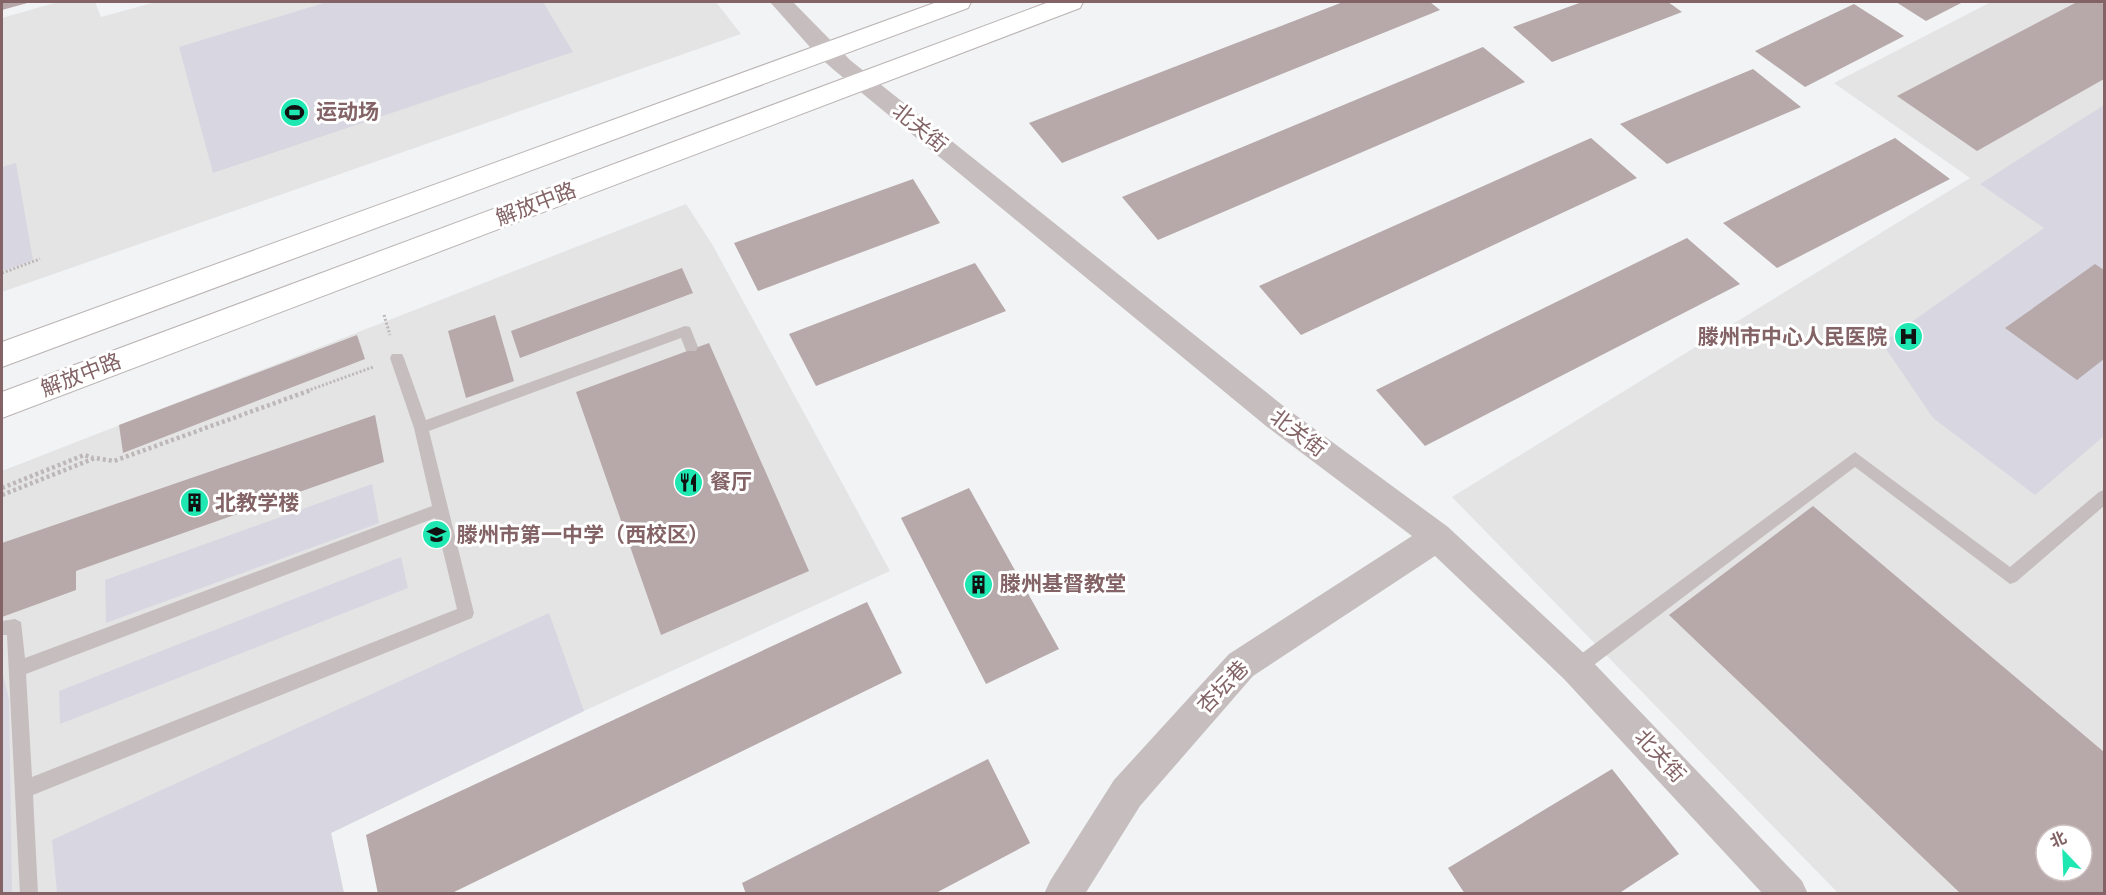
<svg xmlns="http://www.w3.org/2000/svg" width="2106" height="895" font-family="'Varela Round','Noto Sans SC',sans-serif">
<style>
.built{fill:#e4e4e5;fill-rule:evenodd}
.green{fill:#d8d7e1}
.building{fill:#b7a8a9;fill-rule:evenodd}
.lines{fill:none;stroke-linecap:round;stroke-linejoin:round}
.primary-casing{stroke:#bbb3b3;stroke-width:2}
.path-far1{stroke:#bdb7b8;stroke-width:3;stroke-dasharray:2 2;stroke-linecap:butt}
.path{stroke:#bdb7b8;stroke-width:4.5;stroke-dasharray:3 3;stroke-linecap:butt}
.lane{fill:#c6bdbe;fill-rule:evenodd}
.street{fill:#c6bdbe;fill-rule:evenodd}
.primary{fill:#fff;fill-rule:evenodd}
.labels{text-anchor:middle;stroke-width:6;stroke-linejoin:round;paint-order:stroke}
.poi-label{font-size:21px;font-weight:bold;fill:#836365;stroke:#fff;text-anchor:start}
.street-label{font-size:21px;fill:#836365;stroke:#fff}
</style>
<rect width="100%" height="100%" fill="#f1f3f5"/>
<g class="built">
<path d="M 58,2 L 95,2 L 101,17 L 156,2 L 716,2 L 741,34 L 2,292 L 2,18 Z"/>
<path d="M 1991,2 L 2104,2 L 2104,893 L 1838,893 L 1452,497 L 1970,178 L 1834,83 ZM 2046,835 L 2082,835 L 2082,871 L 2046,871 Z"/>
<path d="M 686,204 L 712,244 L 890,571 L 584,711 L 331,833 L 344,893 L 2,894 L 2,471 Z"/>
</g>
<g class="green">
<path d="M 327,2 L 543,2 L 573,52 L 213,173 L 179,47 Z"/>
<path d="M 2104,105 L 2104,436 L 2035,495 L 1933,418 L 1882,343 L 2044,228 L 1980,184 Z"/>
<path d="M 16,163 L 33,260 L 2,271 L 2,167 Z"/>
<path d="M 372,484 L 379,523 L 106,623 L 105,580 Z"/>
<path d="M 401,557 L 408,588 L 60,724 L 59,691 Z"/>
<path d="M 549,613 L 584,711 L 331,833 L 344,893 L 57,893 L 52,840 Z"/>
<path d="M 2,671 L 9,699 L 12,894 L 2,893 Z"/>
</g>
<g class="building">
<path d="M 2,2 L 31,2 L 2,10 Z"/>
<path d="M 1343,2 L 1430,2 L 1440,10 L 1062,163 L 1029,123 Z"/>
<path d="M 1582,2 L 1668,2 L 1682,12 L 1552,62 L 1513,27 Z"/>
<path d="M 1896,2 L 1963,2 L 1926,21 Z"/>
<path d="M 2077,2 L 2099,2 L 2104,4 L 2104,79 L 1977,151 L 1897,96 Z"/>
<path d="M 1854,4 L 1904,36 L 1805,87 L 1755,51 Z"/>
<path d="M 1483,47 L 1525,82 L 1158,240 L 1122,197 Z"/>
<path d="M 1753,69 L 1801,107 L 1667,164 L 1620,124 Z"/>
<path d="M 1591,138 L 1637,178 L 1301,335 L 1259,286 Z"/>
<path d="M 1895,138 L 1950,179 L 1777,268 L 1723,223 Z"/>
<path d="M 913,179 L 940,223 L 758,291 L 734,243 Z"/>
<path d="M 1687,238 L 1740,284 L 1425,446 L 1376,390 Z"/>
<path d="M 975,263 L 1006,311 L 816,386 L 789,334 Z"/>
<path d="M 2095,264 L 2104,270 L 2104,359 L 2077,380 L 2005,328 Z"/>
<path d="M 682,268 L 693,293 L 520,358 L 511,331 Z"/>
<path d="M 495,315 L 514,381 L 466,398 L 448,331 Z"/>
<path d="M 357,335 L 365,359 L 123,453 L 119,425 Z"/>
<path d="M 709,343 L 809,571 L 661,635 L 576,392 Z"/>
<path d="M 375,415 L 384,462 L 76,571 L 76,590 L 2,617 L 2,543 Z"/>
<path d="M 969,488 L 1059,649 L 986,684 L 901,518 Z"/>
<path d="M 1813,506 L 2104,752 L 2104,894 L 1961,894 L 1669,615 ZM 2046,835 L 2082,835 L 2082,871 L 2046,871 Z"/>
<path d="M 867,602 L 902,673 L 450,894 L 378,894 L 366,835 Z"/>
<path d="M 988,759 L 1030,843 L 934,894 L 746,894 L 742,883 Z"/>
<path d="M 1612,769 L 1679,854 L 1618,894 L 1465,894 L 1448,868 Z"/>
</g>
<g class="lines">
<defs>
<g id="primary">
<path d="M 937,2 L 971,2 L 968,8 L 2,367 L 2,342 Z"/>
<path d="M 1049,2 L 1083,2 L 1080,8 L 2,418 L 2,392 Z"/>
</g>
</defs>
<use href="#primary" class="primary-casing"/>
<g class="path-far1">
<path d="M 2,273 L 40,259"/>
<path d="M 384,315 L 390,335"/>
<path d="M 307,391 L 373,367"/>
</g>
<g class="path">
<path d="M 2,488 L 84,455 L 93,458"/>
<path d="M 2,495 L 95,458 L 114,461 L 311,390"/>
</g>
<g class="lane">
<path d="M 685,326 L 690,327 L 698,347 L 696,351 L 686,351 L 681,338 L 429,431 L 474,613 L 472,618 L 33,795 L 38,894 L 20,894 L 7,635 L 2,635 L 2,621 L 15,619 L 21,622 L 25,658 L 432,506 L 414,428 L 390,358 L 392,354 L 402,354 L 404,358 L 426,420 ZM 435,518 L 457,609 L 32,777 L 26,674 Z"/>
<path d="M 1855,452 L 2010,567 L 2099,492 L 2104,490 L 2104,506 L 2016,582 L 2010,584 L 1855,467 L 1582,674 L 1576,676 L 1570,674 L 1568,668 L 1570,662 Z"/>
</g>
<path class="street" d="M 770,2 L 793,2 L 850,60 L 1286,408 L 1448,527 L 1588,657 L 1802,881 L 1808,894 L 1763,894 L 1564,679 L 1435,556 L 1253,676 L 1140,806 L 1085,894 L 1044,894 L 1050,881 L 1114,780 L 1229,654 L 1412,536 L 1266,426 L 834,70 L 817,55 Z"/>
<use href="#primary" class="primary"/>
</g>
<defs>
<symbol id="stadium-disc" viewBox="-11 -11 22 22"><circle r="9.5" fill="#1fe7b2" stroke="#fff"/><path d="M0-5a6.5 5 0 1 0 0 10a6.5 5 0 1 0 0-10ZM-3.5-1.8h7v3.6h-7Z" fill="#111"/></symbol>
<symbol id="hospital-disc" viewBox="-11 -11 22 22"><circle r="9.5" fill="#1fe7b2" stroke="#fff"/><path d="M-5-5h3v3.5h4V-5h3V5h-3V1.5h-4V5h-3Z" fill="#111"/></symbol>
<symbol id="restaurant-disc" viewBox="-11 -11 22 22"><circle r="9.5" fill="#1fe7b2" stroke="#fff"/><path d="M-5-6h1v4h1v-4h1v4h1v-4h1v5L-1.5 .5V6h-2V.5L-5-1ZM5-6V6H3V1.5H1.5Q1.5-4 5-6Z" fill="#111"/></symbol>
<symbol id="building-disc" viewBox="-11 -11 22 22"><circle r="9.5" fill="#1fe7b2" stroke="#fff"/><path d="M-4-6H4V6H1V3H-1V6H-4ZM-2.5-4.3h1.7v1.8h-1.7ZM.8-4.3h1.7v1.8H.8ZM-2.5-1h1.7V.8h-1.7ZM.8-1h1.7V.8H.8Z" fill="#111"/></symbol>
<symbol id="school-disc" viewBox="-11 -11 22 22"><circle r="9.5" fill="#1fe7b2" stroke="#fff"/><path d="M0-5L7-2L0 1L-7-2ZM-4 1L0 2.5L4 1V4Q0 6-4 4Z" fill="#111"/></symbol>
</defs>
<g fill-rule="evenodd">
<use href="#stadium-disc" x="278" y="96" width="33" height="33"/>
<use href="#hospital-disc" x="1892" y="320" width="33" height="33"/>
<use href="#restaurant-disc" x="672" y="466" width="33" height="33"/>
<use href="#building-disc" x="178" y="486" width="33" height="33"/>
<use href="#school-disc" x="420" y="518" width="33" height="33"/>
<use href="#building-disc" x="962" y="568" width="33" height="33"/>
</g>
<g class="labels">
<g class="poi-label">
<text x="316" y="119">运动场</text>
<text x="1887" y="344" text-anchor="end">滕州市中心人民医院</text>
<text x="710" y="489">餐厅</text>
<text x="215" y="510">北教学楼</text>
<text x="457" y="542">滕州市第一中学（西校区）</text>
<text x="1000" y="591">滕州基督教堂</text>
</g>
<g class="street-label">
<text transform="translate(920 128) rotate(39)" y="7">北关街</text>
<text transform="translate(536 204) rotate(-21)" y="7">解放中路</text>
<text transform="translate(81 375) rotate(-21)" y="7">解放中路</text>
<text transform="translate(1298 433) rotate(37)" y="7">北关街</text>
<text transform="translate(1223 687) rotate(-46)" y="7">杏坛巷</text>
<text transform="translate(1660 756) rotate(47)" y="7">北关街</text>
</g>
</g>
<rect width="2106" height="895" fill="none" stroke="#836365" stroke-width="6"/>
<g transform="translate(2064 853) rotate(337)"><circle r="28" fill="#ffffff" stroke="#cdc1c1" stroke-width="1.5"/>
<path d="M0-4.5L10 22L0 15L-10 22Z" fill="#1fe7b2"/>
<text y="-9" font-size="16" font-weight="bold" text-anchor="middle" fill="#836365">北</text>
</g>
</svg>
